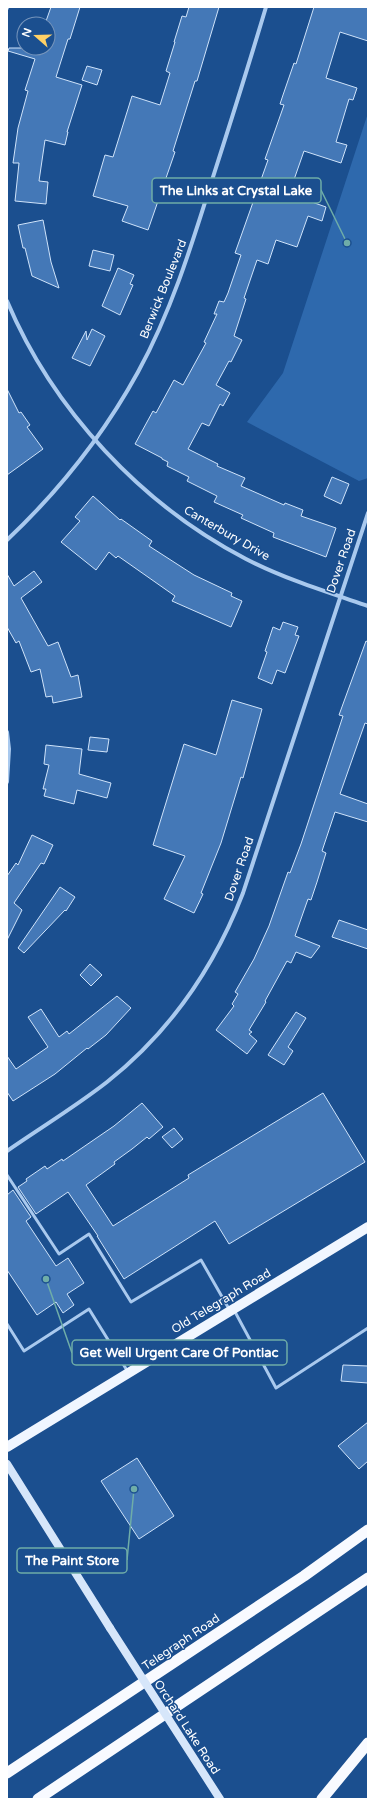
<svg xmlns="http://www.w3.org/2000/svg" width="375" height="1806" font-family="'Varela Round',sans-serif">
<style>
.green{fill:#2e69ad}
.building{fill:#4478b7;stroke:#cfe3fa}
.lines{fill:none;stroke-linecap:round;stroke-linejoin:round}
.service{stroke:#a9c9ee;stroke-width:3}
.minor{stroke:#a9c9ee;stroke-width:4}
.secondary{stroke:#d6e6fa;stroke-width:8}
.primary{stroke:#f0f6ff;stroke-width:10}
.trunk{stroke:#f8faff;stroke-width:11}
.secondary-bridge{stroke:#d6e6fa;stroke-width:8}
.labels{text-anchor:middle;stroke-width:3;stroke-linejoin:round;paint-order:stroke}
.street-label{font-size:12px;fill:#fff;stroke:#1b4f8f}
.leader{fill:none;stroke:#6fada8;stroke-width:1.5}
.callout-dot{fill:#6fada8;stroke:#1b4f8f;stroke-width:1.5}
.callout{fill:#1b4f8f;stroke:#6fada8;stroke-width:1.5}
.callout-label{font-size:13px;text-anchor:middle;font-weight:bold;fill:#fff}
</style>
<rect width="100%" height="100%" fill="#1b4f8f"/>
<path class="green" d="M 368,113 L 368,478 L 359,481 L 247,422 L 283,373 Z"/>
<g class="building">
<path d="M 51,7 L 80,7 L 70,39 L 68,39 L 56,77 L 82,85 L 67,132 L 68,132 L 65,145 L 45,140 L 39,181 L 48,182 L 46,204 L 15,201 L 19,163 L 13,163 L 18,128 L 28,91 L 25,90 L 35,59 L 8,51 L 9,48 L 48,48 L 48,24 L 45,24 Z"/>
<path d="M 189,7 L 219,7 L 197,81 L 195,81 L 173,151 L 175,152 L 148,230 L 122,221 L 128,206 L 93,196 L 105,155 L 113,157 L 132,96 L 160,105 L 170,73 L 166,71 L 175,42 L 174,42 L 182,16 L 186,17 Z"/>
<path d="M 314,7 L 368,7 L 368,41 L 340,32 L 326,78 L 357,88 L 353,100 L 349,99 L 336,142 L 347,145 L 341,163 L 304,151 L 289,194 L 326,207 L 322,221 L 308,216 L 297,247 L 276,240 L 268,264 L 257,260 L 244,298 L 246,299 L 234,336 L 242,340 L 231,362 L 229,361 L 216,385 L 230,393 L 223,406 L 220,404 L 209,426 L 202,423 L 188,449 L 218,464 L 217,466 L 245,478 L 241,486 L 284,505 L 285,503 L 303,510 L 301,516 L 336,528 L 326,557 L 273,537 L 274,533 L 241,518 L 243,515 L 214,502 L 217,496 L 187,481 L 189,477 L 167,466 L 168,462 L 162,459 L 162,458 L 135,444 L 153,411 L 156,413 L 174,380 L 183,385 L 206,343 L 204,342 L 217,314 L 214,314 L 219,301 L 224,302 L 228,293 L 241,255 L 235,253 L 268,160 L 265,159 L 284,105 L 280,104 L 283,95 L 294,63 L 296,64 Z"/>
<path d="M 87,66 L 102,70 L 97,85 L 82,80 Z"/>
<path d="M 43,220 L 51,262 L 59,288 L 32,276 L 25,248 L 23,248 L 18,225 Z"/>
<path d="M 93,250 L 114,255 L 110,271 L 89,266 Z"/>
<path d="M 118,268 L 134,275 L 130,284 L 133,285 L 120,315 L 102,306 Z"/>
<path d="M 92,329 L 105,336 L 90,366 L 72,358 L 86,331 L 87,340 Z"/>
<path d="M 7,389 L 19,413 L 21,412 L 30,425 L 27,427 L 43,449 L 7,475 Z"/>
<path d="M 332,477 L 349,484 L 341,504 L 324,496 Z"/>
<path d="M 93,496 L 120,520 L 121,519 L 152,541 L 149,546 L 194,575 L 232,593 L 231,596 L 242,601 L 231,627 L 172,601 L 175,596 L 118,556 L 116,558 L 109,552 L 96,570 L 61,542 L 80,521 L 75,517 Z"/>
<path d="M 34,571 L 42,582 L 21,598 L 48,646 L 58,642 L 71,677 L 78,675 L 82,697 L 53,703 L 52,696 L 46,697 L 40,669 L 31,672 L 19,641 L 16,643 L 7,627 L 7,574 L 14,586 Z"/>
<path d="M 283,622 L 298,627 L 295,635 L 299,636 L 285,673 L 277,670 L 272,684 L 258,678 L 267,652 L 265,651 L 273,627 L 280,630 Z"/>
<path d="M 366,641 L 368,642 L 368,724 L 365,723 L 340,794 L 368,804 L 368,822 L 335,812 L 322,851 L 326,853 L 317,882 L 311,900 L 308,899 L 295,936 L 320,946 L 311,958 L 296,952 L 291,963 L 287,961 L 265,1001 L 266,1002 L 249,1030 L 252,1032 L 249,1034 L 257,1041 L 247,1054 L 216,1030 L 234,1006 L 232,1004 L 238,994 L 235,992 L 254,959 L 269,926 L 288,872 L 290,873 L 301,844 L 343,716 L 339,715 Z"/>
<path d="M 232,700 L 262,709 L 243,778 L 241,777 L 238,787 L 221,843 L 201,893 L 203,894 L 194,913 L 164,899 L 185,856 L 153,845 L 184,744 L 216,755 Z"/>
<path d="M 90,737 L 109,739 L 107,752 L 88,750 Z"/>
<path d="M 46,745 L 82,749 L 79,774 L 111,783 L 107,798 L 77,790 L 74,804 L 44,796 L 46,789 L 43,789 L 49,765 L 44,764 Z"/>
<path d="M 32,835 L 53,845 L 44,864 L 41,863 L 14,903 L 22,910 L 7,940 L 7,876 L 16,863 L 18,865 Z"/>
<path d="M 60,887 L 75,897 L 66,911 L 65,910 L 24,953 L 18,948 Z"/>
<path d="M 339,920 L 368,930 L 368,949 L 332,937 Z"/>
<path d="M 90,964 L 102,975 L 91,986 L 80,975 Z"/>
<path d="M 117,996 L 131,1008 L 106,1035 L 88,1049 L 87,1048 L 55,1074 L 13,1101 L 7,1092 L 7,1056 L 16,1069 L 48,1047 L 28,1017 L 41,1009 L 59,1037 L 67,1031 L 69,1034 Z"/>
<path d="M 296,1012 L 306,1018 L 288,1047 L 293,1051 L 284,1065 L 268,1055 Z"/>
<path d="M 323,1093 L 365,1162 L 229,1244 L 215,1221 L 124,1279 L 97,1236 L 98,1236 L 68,1192 L 36,1214 L 18,1187 L 27,1181 L 26,1179 L 45,1166 L 47,1169 L 62,1159 L 63,1161 L 114,1126 L 142,1103 L 163,1127 L 149,1139 L 147,1137 L 132,1149 L 114,1162 L 115,1164 L 86,1185 L 113,1226 L 189,1178 L 188,1175 Z"/>
<path d="M 174,1128 L 183,1139 L 172,1148 L 162,1137 Z"/>
<path d="M 13,1190 L 31,1217 L 26,1221 L 56,1266 L 68,1258 L 84,1283 L 67,1294 L 74,1305 L 63,1313 L 56,1302 L 37,1315 L 7,1270 L 7,1195 Z"/>
<path d="M 343,1365 L 368,1366 L 368,1383 L 341,1381 Z"/>
<path d="M 368,1422 L 368,1461 L 359,1469 L 338,1446 Z"/>
<path d="M 137,1458 L 174,1516 L 139,1539 L 101,1481 Z"/>
</g>
<g class="lines">
<g class="service">
<path d="M 7,1175 L 59,1254 L 89,1234 L 131,1302 L 201,1260 L 229,1309"/>
<path d="M 234,1310 L 276,1388 L 368,1328"/>
<path d="M 7,1324 L 24,1351 L 89,1309 L 128,1372"/>
</g>
<g class="minor">
<path d="M 7,8 L 7,7"/>
<path d="M 7,301 C 53,410 142,505 246,559 C 285,579 327,592 368,606"/>
<path d="M 7,540 C 59,491 104,434 138,372 C 172,310 192,244 213,177 C 231,121 249,64 266,7"/>
<path d="M 7,732 L 9,749 L 7,782"/>
<path d="M 7,1151 C 40,1128 75,1107 107,1082 C 170,1032 214,968 243,893 L 368,513"/>
</g>
<path class="secondary" d="M 7,1464 L 110,1628"/>
<path class="primary" d="M 7,1447 L 368,1227"/>
<g class="trunk">
<path d="M 7,1773 L 304,1576 L 368,1530"/>
<path d="M 38,1799 L 368,1578"/>
<path d="M 322,1799 L 368,1743"/>
</g>
<path class="secondary-bridge" d="M 110,1628 L 220,1799"/>
</g>
<g class="labels">
<g class="street-label">
<text transform="translate(163 289) rotate(-68)" y="4">Berwick Boulevard</text>
<text transform="translate(227 533) rotate(30)" y="4">Canterbury Drive</text>
<text transform="translate(341 561) rotate(-71)" y="4">Dover Road</text>
<text transform="translate(239 869) rotate(-71)" y="4">Dover Road</text>
<text transform="translate(221 1301) rotate(-31)" y="4">Old Telegraph Road</text>
<text transform="translate(181 1642) rotate(-34)" y="4">Telegraph Road</text>
<text transform="translate(187 1727) rotate(57)" y="4">Orchard Lake Road</text>
</g>
</g>
<path class="leader" d="M347 243L321 190M46 1279L72 1353M134 1489L127 1560"/>
<g class="callout-dot">
<circle cx="347" cy="243" r="4"/>
<circle cx="46" cy="1279" r="4"/>
<circle cx="134" cy="1489" r="4"/>
</g>
<g class="callout">
<rect x="152" y="178" width="169" height="25" rx="4"/>
<rect x="72" y="1340" width="215" height="25" rx="4"/>
<rect x="17" y="1548" width="110" height="25" rx="4"/>
</g>
<g class="callout-label">
<text x="236" y="195">The Links at Crystal Lake</text>
<text x="179" y="1357">Get Well Urgent Care Of Pontiac</text>
<text x="72" y="1565">The Paint Store</text>
</g>
<rect width="375" height="1806" fill="none" stroke="#ffffff" stroke-width="16"/>
<g transform="translate(36 36) rotate(290)"><circle r="19" fill="#1b4f8f" stroke="#7695bc"/>
<path d="M0-3L7 15L0 10L-7 15Z" fill="#ffd166"/>
<text y="-6" font-size="11" font-weight="bold" text-anchor="middle" fill="#ffffff">N</text>
</g>
</svg>
